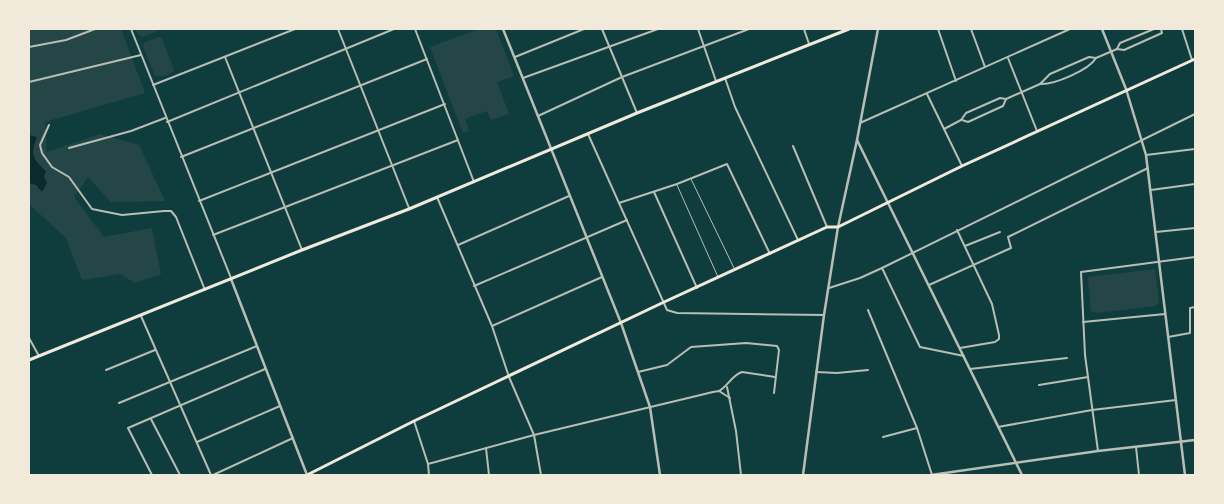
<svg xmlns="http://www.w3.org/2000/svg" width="1224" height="504" font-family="'Nunito Sans',sans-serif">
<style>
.green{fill:#244646}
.water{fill:#0a2a2b}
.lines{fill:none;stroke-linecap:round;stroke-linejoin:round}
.service{stroke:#b8beb3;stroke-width:1}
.minor{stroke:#b8beb3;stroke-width:2}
.tertiary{stroke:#b8beb3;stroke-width:2.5}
.secondary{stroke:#f1e9da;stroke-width:3}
</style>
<rect width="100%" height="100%" fill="#0f3d3e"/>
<g class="green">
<path d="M 29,29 L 121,29 L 145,93 L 45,122 L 47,152 L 100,134 L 139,145 L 165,201 L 111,202 L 88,177 L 74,197 L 104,237 L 152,228 L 161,274 L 135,283 L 120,274 L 82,280 L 66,238 L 29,204 Z"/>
<path d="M 135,29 L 157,29 L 156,32 L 142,37 L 137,33 Z"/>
<path d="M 479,29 L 496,29 L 514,76 L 497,82 L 509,114 L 491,120 L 487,111 L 465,119 L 469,131 L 463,133 L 430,47 Z"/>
<path d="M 159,37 L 162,39 L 174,70 C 170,76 161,77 155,76 L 143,46 L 145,42 Z"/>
<path d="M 1155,269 L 1159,302 L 1156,306 L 1096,313 L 1091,311 L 1088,277 Z"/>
</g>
<path class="water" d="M 29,135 L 37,137 C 30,155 32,158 46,171 L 44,177 L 47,183 L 42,192 L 36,185 L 29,183 Z"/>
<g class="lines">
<g class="service">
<path d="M 691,179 L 734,268"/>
<path d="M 677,185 L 718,277"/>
</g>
<g class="minor">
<path d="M 131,29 L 231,278"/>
<path d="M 338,29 L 409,208"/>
<path d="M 415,29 L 474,182"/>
<path d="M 602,29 L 637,113"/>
<path d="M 698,29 L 716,81"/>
<path d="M 804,29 L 809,44"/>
<path d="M 938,29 L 956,81"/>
<path d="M 971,29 L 985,67"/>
<path d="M 1182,29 L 1192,60"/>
<path d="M 29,47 L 66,40 L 95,29"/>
<path d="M 1117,49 L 1120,43 L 1154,29"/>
<path d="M 225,57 L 302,250"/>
<path d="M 515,57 L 584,29"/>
<path d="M 1008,58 L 1037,131"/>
<path d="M 523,78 L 658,29"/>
<path d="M 725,78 L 735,107 L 798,240"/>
<path d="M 29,82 L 141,55"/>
<path d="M 1040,84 C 1054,85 1089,70 1096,58"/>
<path d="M 153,85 L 295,29"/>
<path d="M 927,94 L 962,166"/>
<path d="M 538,116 L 622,77 L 749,29"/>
<path d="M 962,120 L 968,122 L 1003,106 L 1006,99"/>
<path d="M 167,122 L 394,29"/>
<path d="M 860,123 L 1070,29"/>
<path d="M 49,125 L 40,145 L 42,153 L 52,167 L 69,177 L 92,209 L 122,215 L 164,211 L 171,211 L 176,217 L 205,290"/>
<path d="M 944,129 L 961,120 L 966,113 L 1000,98 L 1006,99 L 1040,84 L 1050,74 L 1089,57 L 1096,58 L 1117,49 L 1124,50 L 1162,33 L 1161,29"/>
<path d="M 588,134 L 667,310 L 677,313 L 824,315"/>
<path d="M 793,146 L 827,227"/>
<path d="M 69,148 L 131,131 L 165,118"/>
<path d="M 1146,155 L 1195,149"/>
<path d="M 181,157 L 427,59"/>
<path d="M 1151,190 L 1195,184"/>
<path d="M 654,192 L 697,288"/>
<path d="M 437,197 L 492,326 L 509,377 L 534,435 L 541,475"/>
<path d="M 199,201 L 445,104"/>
<path d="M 619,203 L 677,184 L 727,164 L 770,254"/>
<path d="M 957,230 L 992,304 L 999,335 L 999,339 L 995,342 L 960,348"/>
<path d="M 1156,232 L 1195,228"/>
<path d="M 213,235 L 458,140"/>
<path d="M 458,245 L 569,196"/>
<path d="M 965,246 L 1000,232"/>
<path d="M 882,268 L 920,347 L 964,356"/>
<path d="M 929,285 L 1011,248 L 1008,237 L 1148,168"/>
<path d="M 474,286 L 627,220"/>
<path d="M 829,288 L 860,278 L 882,268 L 1195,114"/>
<path d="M 868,310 L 917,428 L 932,475"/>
<path d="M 141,316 L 211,475"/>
<path d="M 1083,322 L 1165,314"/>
<path d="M 492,326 L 602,277"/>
<path d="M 1168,337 L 1190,333 L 1190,308 L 1195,307"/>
<path d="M 29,338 L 39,356"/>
<path d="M 970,369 L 1067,358"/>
<path d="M 106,370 L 155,350"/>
<path d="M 638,372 L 667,365 L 691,347 L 746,343 L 777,346 L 779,350 L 774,393"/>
<path d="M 816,372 L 837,373 L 868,370"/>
<path d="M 1039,385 L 1088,377"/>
<path d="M 727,387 L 736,431 L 741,475"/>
<path d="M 719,391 C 728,386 732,375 742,372 L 775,377"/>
<path d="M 119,403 L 257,346"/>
<path d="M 151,419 L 180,475"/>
<path d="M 414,421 L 428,464 L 429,475"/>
<path d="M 998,427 L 1092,410 L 1176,400"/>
<path d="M 883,437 L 917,428"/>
<path d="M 197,442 L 280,406"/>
<path d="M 1136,447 L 1139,475"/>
<path d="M 486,448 L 489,475"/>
<path d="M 1098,451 L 1085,355 L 1081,272 L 1195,257"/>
<path d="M 428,464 L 534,435 L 713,392 L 719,391 L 730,398"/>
<path d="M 152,475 L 128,428 L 265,369"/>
<path d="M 213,475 L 293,438"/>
</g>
<g class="tertiary">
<path d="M 503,29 L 621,323 L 650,407 L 660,475"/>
<path d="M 1102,29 L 1126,89 L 1146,155 L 1185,475"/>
<path d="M 857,140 L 1022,475"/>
<path d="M 231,279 L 307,475"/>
<path d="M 803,475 L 824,315 L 838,227 L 857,140 L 878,29"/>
<path d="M 931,475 L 1098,451 L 1195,440"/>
</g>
<g class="secondary">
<path d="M 29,360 L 302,250 L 409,209 L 637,113 L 849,29"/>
<path d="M 307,475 L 414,421 L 662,303 L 827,227 L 838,227 L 962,166 L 1195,59"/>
</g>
</g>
<rect width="1224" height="504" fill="none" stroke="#f1e9da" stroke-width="60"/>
</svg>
